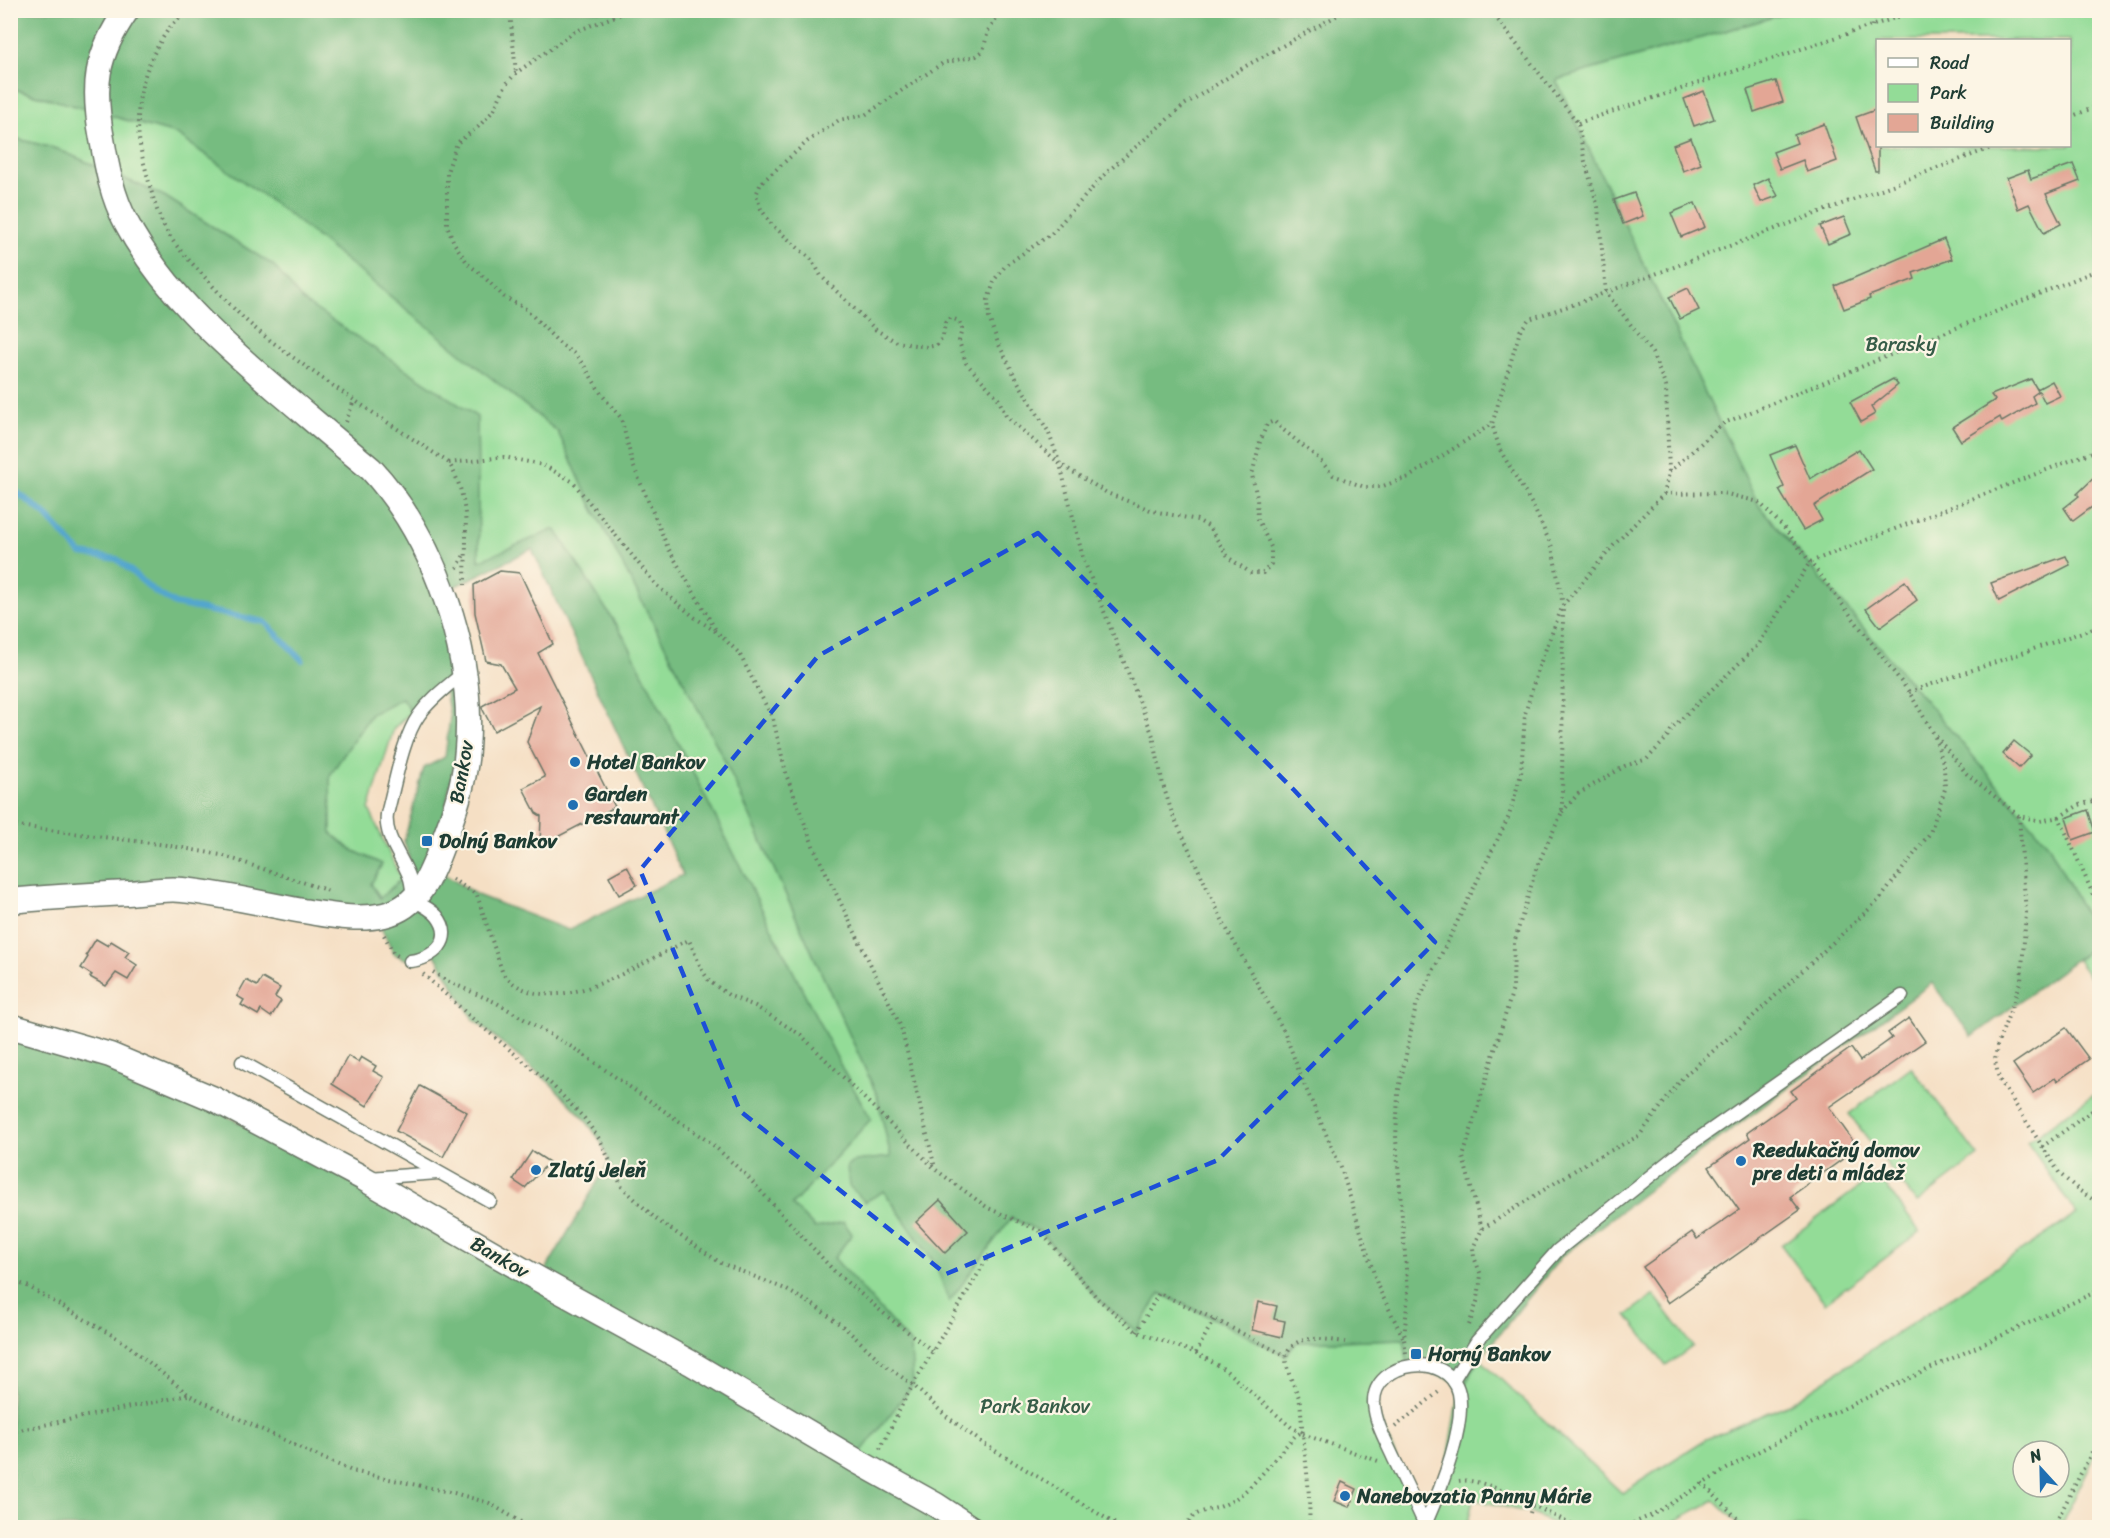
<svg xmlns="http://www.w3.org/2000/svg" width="2110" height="1538" font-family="Sriracha,sans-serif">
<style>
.green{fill:#93dc97;stroke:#598c66;stroke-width:1.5;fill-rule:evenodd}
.forest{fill:#76bc80;stroke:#4a7c5a;stroke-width:1.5;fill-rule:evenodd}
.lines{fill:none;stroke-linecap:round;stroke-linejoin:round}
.stream{stroke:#53a6ce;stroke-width:6}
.building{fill:#e3a695}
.lane-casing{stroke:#6a7666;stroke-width:15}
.street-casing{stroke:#6a7666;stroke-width:27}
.path{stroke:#6a7666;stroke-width:4;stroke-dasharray:1.5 4.5;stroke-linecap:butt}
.lane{stroke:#fff;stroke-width:12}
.street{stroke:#fff;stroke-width:24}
.marked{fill:none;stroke:#1d4ed8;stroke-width:4.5;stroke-dasharray:12 8;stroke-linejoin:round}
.poi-dot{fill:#1f6fb2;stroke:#fcf5e5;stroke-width:2}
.labels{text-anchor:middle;stroke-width:4.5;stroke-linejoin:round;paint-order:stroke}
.park-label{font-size:20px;fill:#365d48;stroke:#fcf5e5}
.poi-label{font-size:20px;font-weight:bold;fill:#1f3d34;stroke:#fcf5e5;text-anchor:start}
.street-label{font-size:20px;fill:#1f3d34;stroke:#fcf5e5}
</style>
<rect width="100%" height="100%" fill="#fcf5e5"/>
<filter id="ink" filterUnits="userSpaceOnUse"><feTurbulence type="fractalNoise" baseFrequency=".0167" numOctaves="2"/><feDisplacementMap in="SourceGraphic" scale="12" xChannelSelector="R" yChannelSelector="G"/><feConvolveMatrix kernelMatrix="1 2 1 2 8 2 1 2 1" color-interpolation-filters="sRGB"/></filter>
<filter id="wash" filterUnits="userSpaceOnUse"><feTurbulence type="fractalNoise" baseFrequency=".008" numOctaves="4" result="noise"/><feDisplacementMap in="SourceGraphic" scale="24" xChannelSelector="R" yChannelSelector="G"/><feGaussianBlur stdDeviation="1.35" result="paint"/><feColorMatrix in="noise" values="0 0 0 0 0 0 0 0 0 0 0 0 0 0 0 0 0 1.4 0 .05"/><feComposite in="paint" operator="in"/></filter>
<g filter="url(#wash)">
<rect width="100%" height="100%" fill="#f5dfc4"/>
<g class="green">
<path d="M 1794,11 L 2099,11 L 2099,941 L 2048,844 L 1759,506 L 1556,80 ZM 1878,40 L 2070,40 L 2070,146 L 1878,146 Z"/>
<path d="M 10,88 L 176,134 L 285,211 L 558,432 L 593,508 L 724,759 L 877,1095 L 891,1157 L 856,1161 L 884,1191 L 936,1265 L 949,1301 L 1011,1218 L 1040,1231 L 1098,1299 L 1137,1331 L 1159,1293 L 1214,1319 L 1286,1356 L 1297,1342 L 1404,1339 L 1408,1366 L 1385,1378 L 1374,1406 L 1425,1524 L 1444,1484 L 1459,1395 L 1479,1359 L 1622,1493 L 1706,1439 L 1789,1404 L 2077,1214 L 2027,1142 L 2099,1091 L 2099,1447 L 2060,1527 L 1742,1527 L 1714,1500 L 1664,1527 L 1563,1528 L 1530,1513 L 1473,1499 L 1467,1527 L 971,1527 L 855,1460 L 911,1344 L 834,1258 L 852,1234 L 815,1228 L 792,1205 L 871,1119 L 845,1074 L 627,642 L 555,529 L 479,562 L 477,417 L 303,301 L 273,265 L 164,196 L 57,149 L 11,137 ZM 2023,1451 L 2059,1451 L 2059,1487 L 2023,1487 Z"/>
<path d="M 402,697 L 411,712 L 394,728 L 369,809 L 401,879 L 381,898 L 371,884 L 382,864 L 352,850 L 331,833 L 330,775 L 371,714 Z"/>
<path d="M 2099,942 L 2099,991 L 2077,960 Z"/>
<path d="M 1911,1067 L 1978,1156 L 1917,1203 L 1849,1114 Z"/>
<path d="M 1877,1174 L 1920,1232 L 1825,1303 L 1781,1245 Z"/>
<path d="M 1654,1295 L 1693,1346 L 1666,1366 L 1627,1315 Z"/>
</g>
<g class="forest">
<path d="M 10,11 L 1794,11 L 1556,80 L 1759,506 L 2048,844 L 2099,942 L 1972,1037 L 1932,983 L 1647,1191 L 1562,1256 L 1479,1359 L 1459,1395 L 1453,1380 L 1408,1366 L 1404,1339 L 1297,1342 L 1289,1350 L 1286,1356 L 1215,1319 L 1160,1293 L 1137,1332 L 1098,1299 L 1040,1231 L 1011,1218 L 949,1302 L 936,1265 L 884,1191 L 865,1202 L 849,1186 L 847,1166 L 855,1161 L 891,1157 L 877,1095 L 724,759 L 593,508 L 558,432 L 285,211 L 176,134 L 11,88 Z"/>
<path d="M 10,137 L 57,149 L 164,196 L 273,265 L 303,301 L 477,417 L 479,561 L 555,529 L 627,642 L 845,1074 L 871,1119 L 792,1205 L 815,1228 L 844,1222 L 852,1234 L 834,1258 L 911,1344 L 913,1385 L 855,1460 L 971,1527 L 11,1527 L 11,1026 L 110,1055 L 540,1280 L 609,1162 L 600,1140 L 584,1118 L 551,1084 L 473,1019 L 434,953 L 410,961 L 394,954 L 381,928 L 384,915 L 181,890 L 11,901 ZM 532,549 L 683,875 L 568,930 L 477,895 L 434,868 L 467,697 L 443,592 ZM 444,682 L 450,717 L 445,757 L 424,768 L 404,841 L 410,861 L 401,879 L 380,898 L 371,884 L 382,864 L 352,850 L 331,833 L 330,775 L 371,714 L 402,698 L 411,712 Z"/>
</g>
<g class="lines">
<path class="stream" d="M 10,487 L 44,513 L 81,554 L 117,559 L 154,591 L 175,604 L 265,622 L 302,660"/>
</g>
<g id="blocks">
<g class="building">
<path d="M 1776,81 L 1783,102 L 1754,112 L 1747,90 Z"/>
<path d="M 1704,91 L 1714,119 L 1694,126 L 1684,99 Z"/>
<path d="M 1878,109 L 1878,171 L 1875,171 L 1856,117 Z"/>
<path d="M 1824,124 L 1837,161 L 1807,172 L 1803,160 L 1780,169 L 1773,152 L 1797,143 L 1794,135 Z"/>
<path d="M 1691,138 L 1701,164 L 1683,171 L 1673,145 Z"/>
<path d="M 2073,164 L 2080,181 L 2046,194 L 2061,224 L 2044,233 L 2029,204 L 2018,209 L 2007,178 L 2028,170 L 2031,179 Z"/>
<path d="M 1768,178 L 1778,196 L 1761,202 L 1753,185 Z"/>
<path d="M 1634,193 L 1643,216 L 1623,224 L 1614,200 Z"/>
<path d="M 1695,203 L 1705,227 L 1681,237 L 1671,213 Z"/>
<path d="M 1844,217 L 1851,234 L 1828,244 L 1820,226 Z"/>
<path d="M 1944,239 L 1952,259 L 1913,273 L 1915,279 L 1869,296 L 1870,299 L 1844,309 L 1835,286 Z"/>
<path d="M 1688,288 L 1699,310 L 1680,319 L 1669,297 Z"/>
<path d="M 1893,379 L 1898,385 L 1871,407 L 1875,414 L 1861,422 L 1850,402 Z"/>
<path d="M 2031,379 L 2038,391 L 2037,389 L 2052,381 L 2060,396 L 2045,403 L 2039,391 L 2032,396 L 2035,403 L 2002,422 L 2000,417 L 1961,441 L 1952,427 L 1995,400 L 1991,395 Z"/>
<path d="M 1795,445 L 1810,479 L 1859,449 L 1872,469 L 1814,506 L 1822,520 L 1803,530 L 1779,490 L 1784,487 L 1770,455 Z"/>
<path d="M 2100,472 L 2100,501 L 2073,521 L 2064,508 L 2079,496 L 2077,494 Z"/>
<path d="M 2066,556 L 2070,565 L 1999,601 L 1991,583 Z"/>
<path d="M 500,571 L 520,573 L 553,644 L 538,653 L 615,807 L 540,846 L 541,816 L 536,813 L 523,788 L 545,777 L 527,742 L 540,706 L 494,731 L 482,708 L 482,706 L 515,688 L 501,664 L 486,661 L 475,613 L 474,585 Z"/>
<path d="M 1905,581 L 1917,600 L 1880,627 L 1866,609 Z"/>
<path d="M 2014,741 L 2031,755 L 2019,768 L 2003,754 Z"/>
<path d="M 2088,810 L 2095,832 L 2073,840 L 2066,818 Z"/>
<path d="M 627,866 L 637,885 L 619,895 L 609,876 Z"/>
<path d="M 96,939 L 108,946 L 111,941 L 129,952 L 125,957 L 137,965 L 128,980 L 116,973 L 106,986 L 90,977 L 92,975 L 81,968 L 88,957 L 86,955 Z"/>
<path d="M 262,978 L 280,988 L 275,997 L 281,1001 L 271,1017 L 261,1010 L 258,1015 L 241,1005 L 244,1000 L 237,996 L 246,980 L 257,986 Z"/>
<path d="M 1909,1018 L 1925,1041 L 1829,1107 L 1858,1148 L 1790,1197 L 1800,1210 L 1668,1303 L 1643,1267 L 1692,1232 L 1697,1239 L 1739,1210 L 1709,1167 L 1750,1138 L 1747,1133 L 1796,1098 L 1791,1091 L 1851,1048 L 1860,1061 L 1892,1038 L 1888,1033 Z"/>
<path d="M 2066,1028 L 2089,1059 L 2057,1081 L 2055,1078 L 2033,1093 L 2013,1064 Z"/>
<path d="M 348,1056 L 358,1062 L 361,1057 L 376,1066 L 373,1071 L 384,1077 L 367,1106 L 332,1084 Z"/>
<path d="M 420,1086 L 467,1112 L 443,1157 L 396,1131 Z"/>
<path d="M 532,1151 L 549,1162 L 525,1188 L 513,1180 Z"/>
<path d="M 940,1200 L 968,1231 L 945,1253 L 916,1222 Z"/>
<path d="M 1258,1302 L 1277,1306 L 1274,1319 L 1285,1321 L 1282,1337 L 1252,1330 Z"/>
<path d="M 1342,1482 L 1357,1489 L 1349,1507 L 1334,1501 Z"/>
</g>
</g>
</g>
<g filter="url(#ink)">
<use href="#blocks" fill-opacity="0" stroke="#6a7666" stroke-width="1.5"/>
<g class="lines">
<defs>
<g id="lane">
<path d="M 410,961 C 433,959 456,940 437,916 C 431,909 421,904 413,900 C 412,892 412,883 409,876 C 401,855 384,837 387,814 C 395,785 402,739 419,715 C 431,698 448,686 463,673"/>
<path d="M 242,1062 L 490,1201"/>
<path d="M 369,1178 L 438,1173"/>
<path d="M 1453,1380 L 1477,1341 L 1558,1250 L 1688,1146 L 1902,996"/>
<path d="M 1424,1528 L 1425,1525 C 1439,1493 1466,1428 1459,1393 C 1449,1350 1373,1360 1374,1403 C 1375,1423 1386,1441 1394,1459 C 1405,1481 1415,1503 1425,1525"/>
</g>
<g id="street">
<path d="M 10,901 C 50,897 89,895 128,893 C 146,892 165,888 182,890 C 223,894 263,904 303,911 C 330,915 357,921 384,915 C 419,907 431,875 442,845 C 454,814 465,782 467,749 C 475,653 435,539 371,469 C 339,443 308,416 277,390 C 220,341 161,289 126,222 C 112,196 107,168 102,139 C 92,86 95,56 127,10"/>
<path d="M 10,1026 L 110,1055 L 214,1099 L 363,1178 L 540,1280 L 691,1363 L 855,1460 L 936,1505 L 971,1528"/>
</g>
</defs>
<use href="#lane" class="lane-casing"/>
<use href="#street" class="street-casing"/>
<g class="path">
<path d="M 188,10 C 181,18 171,24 166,33 C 138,74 131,120 145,167 C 151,189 156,215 169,235 C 177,248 190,261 201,273 C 220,294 239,316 262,334 C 321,380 386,421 449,463 C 472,502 465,541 465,585"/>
<path d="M 512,10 L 510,13 L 516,73"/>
<path d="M 631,10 L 574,32 L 516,73 L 506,84 L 494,110 L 478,127 L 457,143 L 447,172 L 447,225 L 454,243 L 468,264 L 481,274 L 504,297 L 526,309 L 561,345 L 576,355 L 585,367 L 602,395 L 621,418 L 633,465 L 668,548 L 717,632"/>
<path d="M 1003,10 L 988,31 L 983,51 L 976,56 L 943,63 L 865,115 L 839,120 L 808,141 L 761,183 L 756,195 L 761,209 L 772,225 L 813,261 L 821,276 L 876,330 L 897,342 L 927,347 L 937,345 L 943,336 L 945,323 L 951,318 L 959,321 L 962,329 L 959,341 L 966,363 L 998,398 L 1006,416 L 1060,464 L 1107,493 L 1153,511 L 1197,520 L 1208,526 L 1229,558 L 1251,573 L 1263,573 L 1271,564 L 1271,547 L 1258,520 L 1257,498 L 1252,475 L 1260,442 L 1267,424 L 1274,421 L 1281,428 L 1318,458 L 1333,475 L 1364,487 L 1380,487 L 1409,477 L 1492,424 L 1520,331 L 1529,319 L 1578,303 L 1996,146"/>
<path d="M 1347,10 L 1246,66 L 1184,105 L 1106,173 L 1051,234 L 1006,265 L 995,279 L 988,300 L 989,318 L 998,343 L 1018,382 L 1048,431 L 1060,464 L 1083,558 L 1153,736 L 1163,785 L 1172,813 L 1225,926 L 1284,1031 L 1303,1082 L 1341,1168 L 1378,1287 L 1404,1339"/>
<path d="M 1872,26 L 1875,10"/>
<path d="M 2070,117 L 2100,105"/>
<path d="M 1578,123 L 1919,10"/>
<path d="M 346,422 L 354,400"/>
<path d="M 449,463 L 504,457 L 543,465 L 572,481 L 656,585 L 694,617 L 718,633 L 739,653 L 773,719 L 787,777 L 814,848 L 901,1027 L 935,1168"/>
<path d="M 1669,472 L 1724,423 L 2100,269"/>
<path d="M 1664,494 L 1723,493 L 1759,502 L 1785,529 L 1909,692 L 1934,734 L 1967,774 L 2019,816 L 2040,821 L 2059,817 L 2100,910"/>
<path d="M 457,568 L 465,553"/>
<path d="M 1909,692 L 2100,626"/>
<path d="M 1562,812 L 1578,794 L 1625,766 L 1647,759 L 1665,740 L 1673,727 L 1759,644 L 1810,562 L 2100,449"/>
<path d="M 2019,816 L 2026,913 L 2021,982 L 1997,1046 L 1995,1061 L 1999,1079 L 2060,1174 L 2080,1191 L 2100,1204"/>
<path d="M 2059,817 L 2079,805 L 2100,799"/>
<path d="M 10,825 L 166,845 L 221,855 L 329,891"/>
<path d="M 452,879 L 477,895 L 503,974 C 551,1027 640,962 689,940 L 702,970 L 709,981 L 730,996 L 755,1006 L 801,1035 L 936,1170 L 988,1208 L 1040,1231 L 1098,1299 L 1137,1332 L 1196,1353 L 1224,1369 L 1292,1428 L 1302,1432"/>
<path d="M 384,935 L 394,954 L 398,956"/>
<path d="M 433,972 L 447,981 L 495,1002 L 575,1049 L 712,1144 L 746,1175 L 835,1272 L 888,1317 L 933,1351"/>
<path d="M 423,974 L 473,1019 L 551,1084 L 584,1118 L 600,1140 L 622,1187 L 657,1220 L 721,1263 L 785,1289 L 815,1306 L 845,1328 L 885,1365 L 913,1385 L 946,1416 L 984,1444 L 1122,1528"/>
<path d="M 2042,1147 L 2100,1105"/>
<path d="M 1482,1229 L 1463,1157 L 1513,989 L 1514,943 L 1537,866 L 1562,812 L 1563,605 L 1552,547 L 1533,506 L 1500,450 L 1492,424"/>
<path d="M 10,1280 L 27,1286 L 124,1342 L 189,1395 L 309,1452 L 352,1471 L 454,1493 L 489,1503 L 531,1528"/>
<path d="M 1469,1325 L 1478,1299 L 1481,1275 L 1474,1257 L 1473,1248 L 1482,1229 L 1588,1162 L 1639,1136 L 1683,1077 L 1748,1021 L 1880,899 L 1930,833 L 1945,789 L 1944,766 L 1934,734"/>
<path d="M 1137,1332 L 1159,1293 L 1214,1319 L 1286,1356"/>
<path d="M 1196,1353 L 1214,1319"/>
<path d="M 1406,1353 L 1404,1339 L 1408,1294 L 1396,1139 L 1398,1094 L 1416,1006 L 1509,816 L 1521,774 L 1525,714 L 1538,669 L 1563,605 L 1614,545 L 1664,494 L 1669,473 L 1666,387 L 1652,353 L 1606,292 L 1598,207 L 1584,158 L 1578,123 L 1490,10"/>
<path d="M 1395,1427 L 1441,1390"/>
<path d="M 10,1432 L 188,1395"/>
<path d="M 1303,1434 L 1378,1461"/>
<path d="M 880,1449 L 906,1397 L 989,1255"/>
<path d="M 1459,1481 C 1489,1476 1552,1519 1584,1528"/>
<path d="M 1702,1483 L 1747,1528"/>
<path d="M 1530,1513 L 1532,1505"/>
<path d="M 1187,1528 C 1191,1509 1210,1512 1224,1505 C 1253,1492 1273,1458 1295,1436 L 1302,1432"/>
<path d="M 1309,1528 C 1311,1497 1306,1466 1303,1435 C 1301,1423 1302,1410 1299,1398 C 1295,1385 1280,1363 1289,1350 C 1300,1333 1328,1340 1345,1342"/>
<path d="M 1622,1528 L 1652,1515 L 1735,1464 L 1808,1425 L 2100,1290"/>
<path d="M 2053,1528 L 2100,1436"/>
</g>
<use href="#lane" class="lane"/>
<use href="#street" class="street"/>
</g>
</g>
<path class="marked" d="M 1038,533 L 1294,790 L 1435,942 L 1218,1160 L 946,1274 L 740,1111 L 640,870 L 818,656 Z"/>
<g class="poi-dot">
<circle cx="575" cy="762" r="6"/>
<circle cx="573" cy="805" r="6"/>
<rect x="421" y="835" width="12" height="12" rx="3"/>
<circle cx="1741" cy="1161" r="6"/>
<circle cx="536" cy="1170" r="6"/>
<rect x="1410" y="1348" width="12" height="12" rx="3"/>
<circle cx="1345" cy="1496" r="6"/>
</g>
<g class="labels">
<g class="park-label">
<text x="1901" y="351">Barasky</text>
<text x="1035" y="1413">Park Bankov</text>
</g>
<g class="poi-label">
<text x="587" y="769">Hotel Bankov</text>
<text x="585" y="801">Garden<tspan x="585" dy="23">restaurant</tspan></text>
<text x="439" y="848">Dolný Bankov</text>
<text x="1753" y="1157">Reedukačný domov<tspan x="1753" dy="23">pre deti a mládež</tspan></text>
<text x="548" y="1177">Zlatý Jeleň</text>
<text x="1428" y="1361">Horný Bankov</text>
<text x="1357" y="1503">Nanebovzatia Panny Márie</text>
</g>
<g class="street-label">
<text transform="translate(461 772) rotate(-80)" y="7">Bankov</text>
<text transform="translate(500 1257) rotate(30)" y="7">Bankov</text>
</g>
</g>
<rect width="2110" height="1538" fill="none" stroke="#fcf5e5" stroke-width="36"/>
<rect x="1876" y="39" width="195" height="108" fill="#fcf5e5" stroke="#a4ab9e" stroke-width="1.5"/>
<rect x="1888" y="58" width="30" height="9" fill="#ffffff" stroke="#a4ab9e" stroke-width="1.5"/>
<text x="1930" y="69" font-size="18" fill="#1f3d34">Road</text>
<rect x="1888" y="84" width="30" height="18" fill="#93dc97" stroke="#a4ab9e" stroke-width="1.5"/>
<text x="1930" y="99" font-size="18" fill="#1f3d34">Park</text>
<rect x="1888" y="114" width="30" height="18" fill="#e3a695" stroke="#a4ab9e" stroke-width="1.5"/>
<text x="1930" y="129" font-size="18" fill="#1f3d34">Building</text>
<g transform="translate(2041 1469) rotate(338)"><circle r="28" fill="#fcf5e5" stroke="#a4ab9e" stroke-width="1.5"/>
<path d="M0-4.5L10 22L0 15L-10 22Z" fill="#1f6fb2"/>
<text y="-9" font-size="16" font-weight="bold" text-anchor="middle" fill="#1f3d34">N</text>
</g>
</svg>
